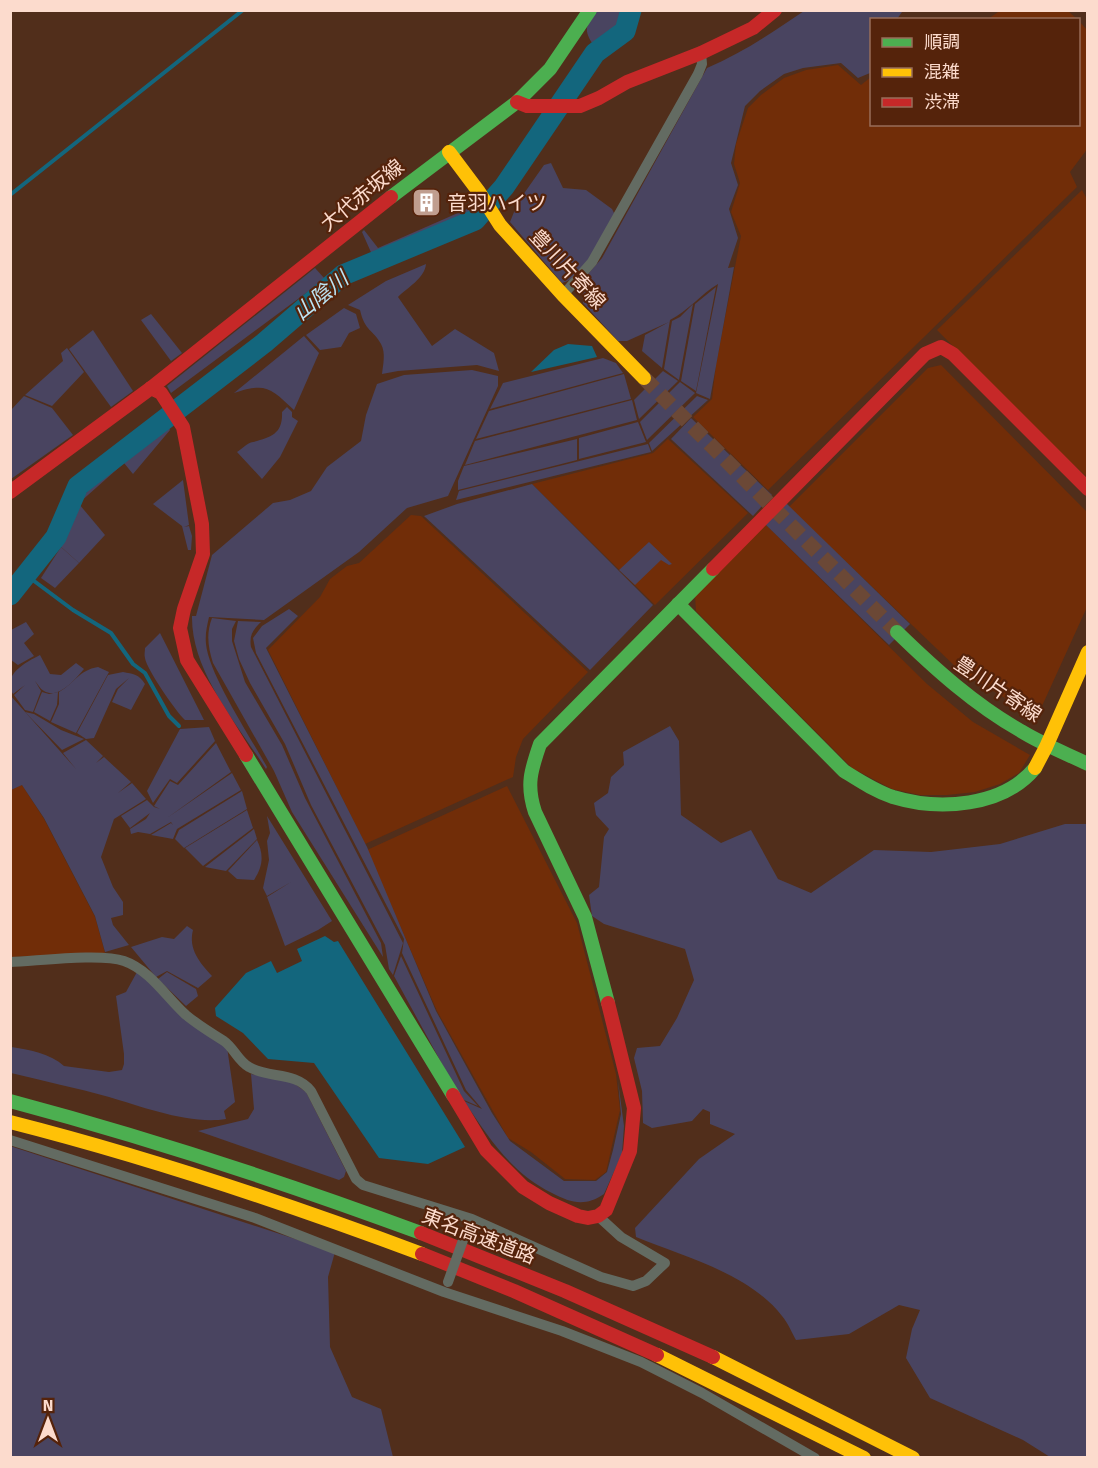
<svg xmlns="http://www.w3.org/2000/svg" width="1098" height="1468" font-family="'Fira Sans','Noto Sans JP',sans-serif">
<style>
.built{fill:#712d08}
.green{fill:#494460}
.water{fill:#13667d}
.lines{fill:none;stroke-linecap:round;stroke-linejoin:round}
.stream{stroke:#13667d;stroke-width:4}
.river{stroke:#13667d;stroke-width:21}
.secondary-tunnel{stroke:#6b4836;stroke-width:15;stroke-dasharray:15 8;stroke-linecap:butt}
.street{stroke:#636b62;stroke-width:10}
.fast{stroke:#4caf50;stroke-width:14}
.slow{stroke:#ffc107;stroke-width:14}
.jam{stroke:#c62828;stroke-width:14}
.street-bridge{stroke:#636b62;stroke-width:10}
.labels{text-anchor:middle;stroke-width:4.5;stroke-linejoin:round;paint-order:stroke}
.street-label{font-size:20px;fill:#fcdbcd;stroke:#55230b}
.poi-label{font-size:20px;fill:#fcdbcd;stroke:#55230b;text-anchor:start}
.water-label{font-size:21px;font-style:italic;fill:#bce5f5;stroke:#55230b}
</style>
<rect width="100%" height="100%" fill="#512e1b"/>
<g class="built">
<path d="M 1001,10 L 1068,11 L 1077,19 L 988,19 Z"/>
<path d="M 1079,21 L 1087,30 L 1088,148 L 1070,172 L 1077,187 L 768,490 L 693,417 L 712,399 L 716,364 L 741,236 L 731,212 L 740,183 L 734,164 L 736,144 L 748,108 L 761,95 L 784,78 L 806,70 L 838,65 L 861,85 L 871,77 L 872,124 L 1078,124 Z"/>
<path d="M 1082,190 L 1088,201 L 1087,477 L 1041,435 L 937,330 Z"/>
<path d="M 941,365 L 1087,512 L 1087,607 L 1037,717 L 960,671 L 789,507 L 928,368 Z"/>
<path d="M 668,439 L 748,513 L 655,605 L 532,484 L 653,453 Z"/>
<path d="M 411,515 L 421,516 L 588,672 L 523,739 L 516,757 L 513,777 L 365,844 L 268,650 L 320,597 L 330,579 L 347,566 L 359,563 Z"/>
<path d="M 765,524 L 927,684 L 973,722 L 1030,755 L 1019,773 L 1000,784 L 975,792 L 947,795 L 920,795 L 892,789 L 852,768 L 696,611 L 695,595 Z"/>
<path d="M 22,785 L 44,819 L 95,917 L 105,953 L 11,957 L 10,790 Z"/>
<path d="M 507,786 L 577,923 L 616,1074 L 620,1110 L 606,1172 L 595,1180 L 565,1179 L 531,1152 L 508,1138 L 437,1011 L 367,850 Z"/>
</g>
<g class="green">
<path d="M 596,11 L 629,11 C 623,32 613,36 592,43 C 583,28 587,25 596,11 Z"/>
<path d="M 804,11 L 908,11 L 902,12 L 897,19 L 872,20 L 870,73 L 858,78 L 841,63 L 803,68 L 784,74 L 760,91 L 745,106 L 731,163 L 738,185 L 729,209 L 738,238 L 728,268 L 734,267 L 710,399 L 696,393 L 718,284 C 701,294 688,311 670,320 L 662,368 L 642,351 L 645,335 L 669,322 L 627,341 L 618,341 L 583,303 L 581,282 L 602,258 L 707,68 C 742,53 773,32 804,11 Z"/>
<path d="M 551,163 L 563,188 L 586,190 L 612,209 L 615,215 C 604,234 585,278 562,283 L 510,222 L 518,202 L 544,165 Z"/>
<path d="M 474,206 L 478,213 L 463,222 L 374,259 L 362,232 L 364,230 L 378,248 Z"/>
<path d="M 426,264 C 425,278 407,288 398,297 L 432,346 L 455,329 L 494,353 L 499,371 L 477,365 L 398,371 L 382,374 C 383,365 386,353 381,344 C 373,329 365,332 360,310 L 348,305 L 386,281 Z"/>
<path d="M 315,268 L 325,279 L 171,393 L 167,386 Z"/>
<path d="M 716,287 L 696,391 L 681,381 L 695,304 Z"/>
<path d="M 693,304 L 679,380 L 664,369 L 672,321 L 680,317 Z"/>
<path d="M 344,308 L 356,314 L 360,328 L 349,333 L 341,347 L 320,350 L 306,335 Z"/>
<path d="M 151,314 L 182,353 L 171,361 L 141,320 Z"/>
<path d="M 93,330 L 133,391 L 111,407 L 69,349 Z"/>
<path d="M 304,336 L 319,353 L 294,410 C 271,388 266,382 234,393 Z"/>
<path d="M 67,348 L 84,372 L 52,406 L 25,395 L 63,361 L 61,353 Z"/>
<path d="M 603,358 L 616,363 L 623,373 L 490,409 L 503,383 Z"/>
<path d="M 472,370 L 498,376 L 498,386 L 448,496 L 407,508 L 359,552 L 264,620 L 209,617 C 207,626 205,634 206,644 C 209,675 251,738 267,767 L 266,769 C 237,724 191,671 192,616 L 196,616 L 212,555 L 273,503 L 290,500 L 311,491 L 327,467 L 361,441 L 366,415 L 377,384 L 404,375 Z"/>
<path d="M 663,371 L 678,381 L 639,419 L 634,400 Z"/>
<path d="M 624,374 L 631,399 L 476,439 L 489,411 Z"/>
<path d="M 680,382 L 695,393 L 647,440 L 640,422 Z"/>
<path d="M 24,396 L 52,408 L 73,435 L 11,479 L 11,410 Z"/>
<path d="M 697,396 L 708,400 L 652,451 L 649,443 Z"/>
<path d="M 632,400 L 637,420 L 465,465 L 475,441 Z"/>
<path d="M 287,407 L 292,412 L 292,417 L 298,421 L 280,457 L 262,479 L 237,452 C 242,449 247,443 253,442 C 271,437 283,434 282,412 Z"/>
<path d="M 691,418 L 772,495 L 753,516 L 671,439 Z"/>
<path d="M 638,422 L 646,442 L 579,459 L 579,438 Z"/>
<path d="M 167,424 L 170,430 L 133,474 L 124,463 L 79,503 L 95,480 Z"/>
<path d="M 577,439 L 577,460 L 458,490 L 458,481 L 464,466 Z"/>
<path d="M 648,444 L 651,452 L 456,500 L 459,491 Z"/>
<path d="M 183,480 L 189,525 L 184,527 L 189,526 L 192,536 L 191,550 L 188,550 L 182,526 L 153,504 Z"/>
<path d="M 532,484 L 653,605 L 590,670 L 424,516 L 457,504 Z"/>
<path d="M 786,503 L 910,624 L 889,645 L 765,524 Z"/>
<path d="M 79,504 L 105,535 L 79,563 L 60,546 Z"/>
<path d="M 649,542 L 672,564 L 669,565 L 661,560 L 635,585 L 619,570 Z"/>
<path d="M 61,547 L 79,563 L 55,588 L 41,578 Z"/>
<path d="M 289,609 L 298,616 L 266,648 L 367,847 L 436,1011 L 492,1113 L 510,1141 L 564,1181 L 596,1181 L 607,1172 L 613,1150 L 621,1114 L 618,1081 L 624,1126 L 622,1154 L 604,1194 C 585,1207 571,1203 552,1193 C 511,1173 489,1138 464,1101 L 482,1109 L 466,1090 L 402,953 L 404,939 L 256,653 L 253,638 L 262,626 Z"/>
<path d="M 212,618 L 236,621 L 232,629 L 232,641 L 245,682 L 282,745 L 305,798 L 381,943 L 383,957 L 292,812 L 274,771 L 213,663 C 208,647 206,634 212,618 Z"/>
<path d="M 238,621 L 261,622 C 253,630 249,635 251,647 L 403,943 L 393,975 L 389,969 L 385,945 L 311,805 L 285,744 L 250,683 L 239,659 L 234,641 Z"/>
<path d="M 26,622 L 34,634 L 24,643 L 34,656 L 18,665 L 11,660 L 11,630 Z"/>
<path d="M 160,633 L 204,720 L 185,720 C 176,712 146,668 145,658 C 144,655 145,651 145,648 Z"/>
<path d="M 40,655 L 50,674 L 61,675 L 76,663 L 84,669 C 76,678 59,700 44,691 C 40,689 37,683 35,681 L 41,691 L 33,712 L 25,710 L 14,695 L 25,685 L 13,694 C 1,675 26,662 40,655 Z"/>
<path d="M 98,667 L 109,672 L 76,733 L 51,722 L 59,704 L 59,692 C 75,683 79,670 98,667 Z"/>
<path d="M 123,672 C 133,674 139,674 145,684 L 131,710 L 112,702 L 118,689 L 129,678 L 116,689 L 94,738 L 86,739 L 77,733 L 108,675 Z"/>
<path d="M 42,692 L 49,694 L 58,692 L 57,705 L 50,721 L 34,712 Z"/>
<path d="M 10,695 L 76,769 L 63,753 L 86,740 L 103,756 L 96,763 L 104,757 L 131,782 L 118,793 L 132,783 L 146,799 L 114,819 L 101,857 L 113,887 L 123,902 L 123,915 L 111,918 L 113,925 L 129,945 L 105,952 L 95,916 L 44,818 L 22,785 L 11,790 Z"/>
<path d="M 25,712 L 34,714 L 61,730 L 84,739 L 62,750 Z"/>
<path d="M 670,726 L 679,741 L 681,815 L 721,843 L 751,830 L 778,879 L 811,893 L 874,850 L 931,852 L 1000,844 L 1065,824 L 1087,824 L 1087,1457 L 1050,1457 L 1023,1440 L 930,1398 L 906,1358 L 912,1329 L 920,1310 L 899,1305 L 849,1334 L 796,1340 C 792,1333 788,1323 782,1316 C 750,1274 683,1256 636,1237 L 635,1228 L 699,1159 L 735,1134 L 710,1124 L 710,1112 L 703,1109 L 692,1121 L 652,1128 L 643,1123 L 642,1091 L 634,1058 L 637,1048 L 660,1046 L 677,1018 L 694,980 L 685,949 L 604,924 L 592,916 L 589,895 L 599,887 L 604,837 L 609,829 L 596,815 L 594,803 L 608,793 L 611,777 L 624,765 L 623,752 Z"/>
<path d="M 209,727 L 215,741 L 177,783 L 170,779 L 153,803 L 147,791 L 180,729 Z"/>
<path d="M 216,743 L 231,772 L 167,818 L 232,773 L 241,790 L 177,829 L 173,839 L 151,835 L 171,823 L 173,825 L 171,822 L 150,834 L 138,832 L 131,834 L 130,829 L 146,819 L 150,813 L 130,828 L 121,816 L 147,800 L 154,807 L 160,809 L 154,806 L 170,781 L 178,785 Z"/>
<path d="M 242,791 L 247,809 L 184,848 L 175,839 L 179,830 Z"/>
<path d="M 247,810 L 253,828 L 203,866 L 185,848 Z"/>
<path d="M 267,816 L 332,921 L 318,930 L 285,946 L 267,897 L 291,882 L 267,896 L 263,888 L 269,860 L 267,841 L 270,833 Z"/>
<path d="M 254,829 L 257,839 L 226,871 L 205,867 Z"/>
<path d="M 257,840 C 264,855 263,866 254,880 L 237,879 L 228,871 Z"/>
<path d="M 187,926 L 193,930 C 188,949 200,963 212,976 L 198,988 L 167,971 L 156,977 L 131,947 L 162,937 L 174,939 Z"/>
<path d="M 401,956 L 464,1091 L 478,1106 L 464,1100 L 453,1084 L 394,976 Z"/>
<path d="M 137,972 L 227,1047 L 235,1102 L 224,1111 L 226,1119 C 191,1125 143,1107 109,1097 C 77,1088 43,1081 11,1073 L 11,1047 C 28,1049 51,1054 64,1066 L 109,1072 L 122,1070 L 124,1064 L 124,1054 L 116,996 L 126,992 Z"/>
<path d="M 167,972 L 196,989 L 198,996 L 186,1006 L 158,979 Z"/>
<path d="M 251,1074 L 292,1082 L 306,1092 L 346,1171 L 344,1177 L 339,1180 L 198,1131 L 248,1119 L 254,1109 Z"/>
<path d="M 10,1146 L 335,1252 L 328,1277 L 330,1347 L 352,1397 L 381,1409 L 393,1457 L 11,1457 Z"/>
</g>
<g class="water">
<path d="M 568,344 L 592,346 L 597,357 L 531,372 L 554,350 Z"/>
<path d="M 325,936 L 334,942 L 338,941 L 465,1147 L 428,1164 L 379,1158 L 314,1063 L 268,1059 L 243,1033 L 216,1016 L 215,1008 L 246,973 L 271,961 L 277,973 L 302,961 L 297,949 Z"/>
</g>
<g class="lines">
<g class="stream">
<path d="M 10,195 L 243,10"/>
<path d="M 26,575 L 73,610 L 111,633 L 133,664 L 145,673 L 169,716 L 179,726"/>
</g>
<path class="river" d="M 10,595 L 56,537 L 78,486 L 264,343 L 343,275 L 475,220 L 504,187 L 595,53 L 625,31 L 631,10"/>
<path class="secondary-tunnel" d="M 644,378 L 897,632"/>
<g class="street">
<path d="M 563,295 L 592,262 L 698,74 L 702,64 L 701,53"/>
<path d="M 10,962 C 38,961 101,953 124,961 C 150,970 167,998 186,1015 C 198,1025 211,1033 224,1041 C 234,1048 238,1061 249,1067 C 269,1079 295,1071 311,1091 L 356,1179 L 363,1185 L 472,1219 L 601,1277 L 633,1286 L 646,1281 L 665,1263 L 621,1237 L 598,1216"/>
<path d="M 10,1140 L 255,1218 L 444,1292 L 562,1331 L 641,1362 L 702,1393 L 815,1458"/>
</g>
<g class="fast">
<path d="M 391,197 L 517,102 L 550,69 L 590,10"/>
<path d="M 678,604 L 844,771 C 860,781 875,791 893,797 C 939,811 1003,807 1035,768"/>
<path d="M 897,632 C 935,669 975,705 1021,731 C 1042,744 1065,753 1088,764"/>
<path d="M 246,755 L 453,1095"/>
<path d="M 608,1003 L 585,917 L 535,812 C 526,785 531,770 540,744 L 713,569"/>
<path d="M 10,1101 C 149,1138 286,1183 421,1233"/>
</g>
<g class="slow">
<path d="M 449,152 L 479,192 L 500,225 L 563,295 L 644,378"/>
<path d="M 1035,768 L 1046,747 L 1088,652"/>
<path d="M 10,1122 C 148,1157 288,1204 422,1254"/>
<path d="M 657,1355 L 864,1458"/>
<path d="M 713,1357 L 913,1458"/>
</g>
<g class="jam">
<path d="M 517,102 L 527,106 L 580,106 L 599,98 L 627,82 L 701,53 L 753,28 L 775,10"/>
<path d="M 151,388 L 161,393 L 183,427 L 202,524 L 203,554 L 184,609 L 180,628 L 187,660 L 246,755"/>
<path d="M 10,492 L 151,388 L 391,197"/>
<path d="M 713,569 L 925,354 L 941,347 L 953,354 L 1088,489"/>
<path d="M 453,1095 L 486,1150 L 523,1187 L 549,1203 L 578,1216 L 588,1218 L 598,1216 L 606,1210 L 630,1151 L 634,1108 L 608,1003"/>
<path d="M 421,1233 L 565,1291 L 713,1357"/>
<path d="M 422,1254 L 514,1291 L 657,1355"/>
</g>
<path class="street-bridge" d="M 448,1282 L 466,1232"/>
</g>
<defs>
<symbol id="building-square" viewBox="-11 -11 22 22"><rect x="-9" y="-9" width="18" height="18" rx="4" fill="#c09e8f" stroke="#55230b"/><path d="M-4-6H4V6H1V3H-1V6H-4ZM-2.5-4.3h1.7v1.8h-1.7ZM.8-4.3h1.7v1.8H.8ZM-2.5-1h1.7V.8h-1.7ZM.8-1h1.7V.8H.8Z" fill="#fff"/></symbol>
</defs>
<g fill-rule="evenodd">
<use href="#building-square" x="410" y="186" width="33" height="33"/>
</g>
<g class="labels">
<g class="street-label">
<text transform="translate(362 195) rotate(-39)" y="7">大代赤坂線</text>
<text transform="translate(568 269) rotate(47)" y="7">豊川片寄線</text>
<text transform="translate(998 689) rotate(34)" y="7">豊川片寄線</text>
<text transform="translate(479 1236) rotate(21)" y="7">東名高速道路</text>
</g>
<g class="poi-label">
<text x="447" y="210">音羽ハイツ</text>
</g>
<g class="water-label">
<text transform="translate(321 296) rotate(-39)" y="7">山陰川</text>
</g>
</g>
<rect width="1098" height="1468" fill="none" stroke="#fcdbcd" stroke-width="24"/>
<rect x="870" y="18" width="210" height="108" fill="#55230b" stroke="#986d59" stroke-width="1.5"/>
<rect x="882" y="38" width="30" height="9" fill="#4caf50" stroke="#986d59" stroke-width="1.5"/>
<text x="924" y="48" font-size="18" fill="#fcdbcd">順調</text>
<rect x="882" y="68" width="30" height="9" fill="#ffc107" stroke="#986d59" stroke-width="1.5"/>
<text x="924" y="78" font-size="18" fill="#fcdbcd">混雑</text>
<rect x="882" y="98" width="30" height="9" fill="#c62828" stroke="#986d59" stroke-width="1.5"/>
<text x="924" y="108" font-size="18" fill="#fcdbcd">渋滞</text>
<g transform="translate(48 1420)" stroke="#55230b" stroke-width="4.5" paint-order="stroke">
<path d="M0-4.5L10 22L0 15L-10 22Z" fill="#fcdbcd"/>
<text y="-9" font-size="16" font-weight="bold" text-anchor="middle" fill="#fcdbcd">N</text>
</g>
</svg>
